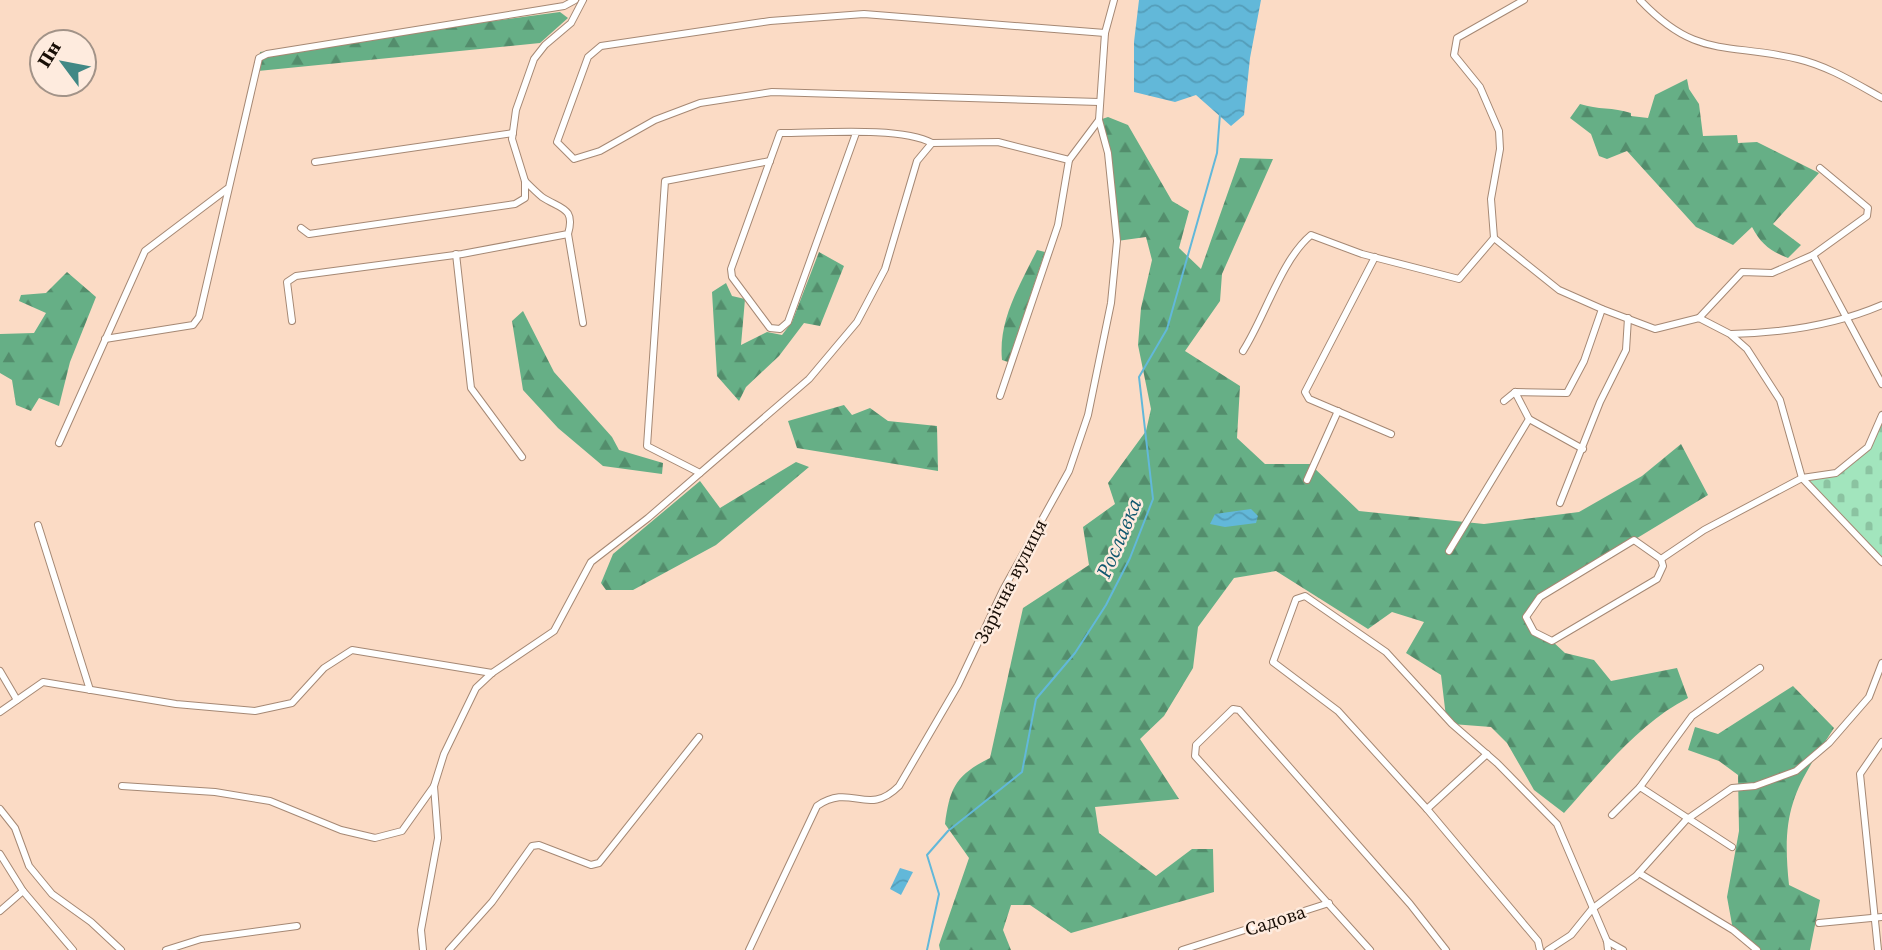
<svg xmlns="http://www.w3.org/2000/svg" width="1882" height="950" font-family="'Source Serif 4',serif">
<style>
.forest{fill:url(#forest-firs)}
.cemetery{fill:url(#cemetery-stones)}
.water{fill:url(#water-waves)}
.lines{fill:none;stroke-linecap:round;stroke-linejoin:round}
.stream{stroke:#62b8d9;stroke-width:2}
.street-casing{stroke:#a58874;stroke-width:8}
.street{stroke:#fff;stroke-width:6}
.labels{text-anchor:middle;stroke-width:5;stroke-linejoin:round;paint-order:stroke}
.street-label{font-size:19px;fill:#180e06;stroke:#feebde}
.water-label{font-size:21px;font-style:italic;fill:#11586f;stroke:#feebde}
</style>
<defs>
<pattern id="forest-firs" width="22" height="20" patternUnits="userSpaceOnUse" patternTransform="scale(1.75)"><rect width="22" height="20" fill="#66af86"/><path d="M5 1l3.5 6h-7zM16 11l3.5 6h-7z" fill="#538d6c"/></pattern>
<pattern id="cemetery-stones" width="16" height="16" patternUnits="userSpaceOnUse" patternTransform="scale(1.75)"><rect width="16" height="16" fill="#a2e5bd"/><path d="M2 7V4a2 2 0 0 1 4 0v3zM10 15v-3a2 2 0 0 1 4 0v3z" fill="#8bc3a1"/></pattern>
<pattern id="water-waves" width="16" height="10" patternUnits="userSpaceOnUse" patternTransform="scale(1.75)"><rect width="16" height="10" fill="#62b8d9"/><path d="M0 5q4-4 8 0t8 0" fill="none" stroke="#549db9"/></pattern>
</defs>
<rect width="100%" height="100%" fill="#fbdbc5"/>
<g class="forest">
<path d="M 560,12 L 568,18 L 540,43 L 258,71 L 260,52 Z"/>
<path d="M 1687,79 L 1689,89 L 1699,104 L 1703,136 L 1737,135 L 1738,143 L 1757,142 L 1819,173 L 1773,224 L 1801,245 L 1788,258 C 1770,251 1761,244 1752,227 L 1733,245 L 1696,227 L 1627,151 L 1607,159 L 1599,156 L 1591,134 L 1570,118 L 1580,104 C 1598,110 1613,107 1631,113 L 1631,116 L 1648,118 L 1655,95 Z"/>
<path d="M 1108,117 L 1128,125 L 1172,201 L 1189,211 L 1179,248 L 1201,269 L 1240,158 L 1273,159 L 1222,274 L 1220,301 L 1185,351 L 1240,386 L 1237,438 L 1265,464 L 1310,464 L 1359,511 L 1484,524 L 1579,512 L 1642,476 L 1681,444 L 1708,495 L 1540,597 L 1526,616 L 1534,632 L 1552,641 L 1565,653 L 1594,660 L 1611,681 L 1677,668 L 1688,698 C 1639,723 1600,773 1564,813 L 1534,790 L 1507,743 L 1491,727 L 1452,724 L 1446,717 L 1441,675 L 1406,653 L 1424,622 L 1392,612 L 1368,629 L 1276,571 L 1234,578 L 1198,627 L 1193,668 L 1164,716 L 1140,739 L 1179,799 L 1095,807 L 1099,833 L 1156,876 L 1192,849 L 1213,849 L 1214,892 L 1071,933 L 1030,905 L 1011,905 L 1003,930 L 1011,950 L 940,950 L 939,945 L 969,858 L 945,824 C 950,787 956,775 990,758 L 1023,608 L 1089,565 L 1083,527 L 1115,504 L 1108,483 L 1146,431 L 1151,409 L 1138,345 L 1141,308 L 1152,260 L 1146,237 L 1117,241 L 1108,153 L 1099,120 Z"/>
<path d="M 1037,250 L 1045,252 L 1008,362 L 1002,360 C 998,320 1020,285 1037,250 Z"/>
<path d="M 819,252 L 844,266 L 820,326 L 804,323 L 779,356 L 746,387 L 739,401 L 717,376 L 712,292 L 726,283 L 732,296 L 745,299 L 741,345 L 767,332 L 782,335 L 792,322 Z"/>
<path d="M 67,272 L 96,297 L 70,362 L 59,406 L 39,398 L 31,411 L 16,405 L 12,380 L 0,373 L 0,334 L 34,333 L 46,313 L 19,301 L 21,295 L 46,293 Z"/>
<path d="M 523,311 L 554,372 L 612,437 L 619,450 L 663,463 L 662,474 L 603,466 L 558,428 L 523,390 L 512,321 Z"/>
<path d="M 844,405 L 852,415 L 870,408 L 888,421 L 937,426 L 938,471 L 797,448 L 788,421 Z"/>
<path d="M 796,462 L 809,467 L 716,545 L 633,590 L 606,590 L 601,583 L 613,554 L 700,481 L 720,508 Z"/>
<path d="M 1793,686 L 1834,728 C 1794,789 1781,810 1789,885 L 1820,900 L 1810,950 L 1757,950 L 1733,930 L 1727,897 L 1739,831 L 1738,775 L 1719,761 L 1688,750 L 1695,727 L 1718,734 Z"/>
</g>
<path class="cemetery" d="M 1882,415 L 1882,562 L 1802,478 C 1851,470 1863,460 1882,415 Z"/>
<g class="water">
<path d="M 1139,0 L 1261,0 L 1250,58 L 1244,115 L 1231,126 L 1196,95 L 1175,102 L 1134,92 L 1134,42 Z"/>
<path d="M 1251,509 L 1258,516 L 1256,523 L 1225,527 L 1210,524 L 1215,514 Z"/>
<path d="M 900,868 L 913,872 L 901,895 L 890,889 Z"/>
</g>
<g class="lines">
<path class="stream" d="M 927,950 L 939,894 L 927,855 L 948,831 L 1022,772 L 1036,699 L 1075,653 L 1106,605 L 1130,558 L 1153,499 L 1139,377 L 1167,329 L 1217,153 L 1220,114"/>
<defs>
<g id="street">
<path d="M 1524,0 L 1457,38 L 1454,55 L 1480,87 L 1499,131 L 1500,149 L 1491,199 L 1494,238 L 1559,290 L 1602,309 L 1655,329 L 1699,318 L 1730,334 L 1747,349 L 1780,400 L 1802,478 L 1882,562"/>
<path d="M 1640,0 C 1697,60 1726,42 1798,59 C 1828,66 1855,83 1882,98"/>
<path d="M 1099,102 L 772,92 L 700,103 L 655,120 L 600,151 L 574,159 L 557,142 L 588,57 L 601,46 L 770,21 L 864,14 L 1105,33"/>
<path d="M 856,133 L 788,322 L 780,329 L 770,328 L 732,277 L 731,269 L 780,133 C 818,133 901,126 932,143"/>
<path d="M 315,162 L 513,133"/>
<path d="M 301,228 L 309,234 L 515,204 L 525,198 L 525,181 L 512,139 L 516,110 L 534,59 L 545,45 L 571,23 L 583,0"/>
<path d="M 568,234 L 583,323"/>
<path d="M 456,254 L 471,388 L 522,457"/>
<path d="M 1813,255 L 1882,384"/>
<path d="M 1375,257 L 1305,392 L 1309,399 L 1391,434"/>
<path d="M 1699,318 L 1742,272 L 1772,273 L 1813,255 L 1867,216 L 1868,208 L 1820,168"/>
<path d="M 292,321 L 287,282 L 296,276 L 462,254 L 568,234 C 576,207 560,209 542,197 C 536,192 530,186 525,181"/>
<path d="M 1731,334 C 1783,333 1833,326 1882,305"/>
<path d="M 105,339 L 193,325 L 199,317 L 259,58 L 267,54 L 564,6 L 575,0"/>
<path d="M 1243,351 C 1265,317 1281,260 1311,235 L 1362,254 L 1459,279 L 1494,238"/>
<path d="M 1000,396 L 1058,225 L 1069,160"/>
<path d="M 1504,401 L 1515,392 L 1567,393 L 1584,361 L 1602,309"/>
<path d="M 1529,419 L 1583,449"/>
<path d="M 59,443 L 145,251 L 227,189"/>
<path d="M 700,473 L 647,446 L 665,181 L 770,161"/>
<path d="M 1307,480 L 1338,411"/>
<path d="M 1560,503 L 1600,402 L 1626,350 L 1628,318"/>
<path d="M 38,525 L 90,690"/>
<path d="M 1634,540 L 1661,559 L 1663,566 L 1657,579 L 1552,641 L 1534,632 L 1526,617 L 1540,597 Z"/>
<path d="M 1449,551 L 1529,419 L 1515,392"/>
<path d="M 1661,559 L 1704,530 L 1802,478 L 1836,473 L 1868,447 L 1882,415"/>
<path d="M 0,671 L 17,700"/>
<path d="M 0,712 L 43,682 L 176,704 L 255,711 L 292,703 L 324,668 L 352,650 L 492,673"/>
<path d="M 122,786 L 215,792 L 270,801 L 341,830 L 375,838 L 402,831 L 434,786"/>
<path d="M 1640,787 L 1692,716 L 1760,668"/>
<path d="M 0,809 L 15,828 L 29,866 L 52,894 L 91,922 L 121,950"/>
<path d="M 1427,809 L 1487,754"/>
<path d="M 1612,815 L 1640,787 L 1732,847"/>
<path d="M 0,854 L 23,891 L 73,950"/>
<path d="M 1639,873 L 1733,930 L 1757,950"/>
<path d="M 0,911 L 23,891"/>
<path d="M 1819,923 L 1882,917"/>
<path d="M 1607,941 L 1623,950"/>
<path d="M 166,950 L 201,939 L 297,926"/>
<path d="M 423,950 L 421,930 L 438,838 L 434,786 L 444,754 L 476,688 L 492,673 L 554,631 L 591,562 L 648,518 L 809,379 L 857,322 L 885,269 L 917,161 L 932,143 L 998,142 L 1069,160 L 1099,120 L 1105,33 L 1114,0"/>
<path d="M 449,950 L 492,902 L 532,846 L 539,845 L 591,865 L 599,863 L 699,737"/>
<path d="M 749,950 L 817,806 C 852,782 867,818 899,786 L 958,685 L 1003,590 L 1069,471 L 1088,415 L 1111,303 L 1117,241 L 1108,153 L 1099,120"/>
<path d="M 1182,950 L 1329,903"/>
<path d="M 1370,950 L 1195,756 L 1196,745 L 1233,709 L 1239,710 L 1410,904 L 1446,950"/>
<path d="M 1540,950 L 1538,941 L 1427,809 L 1338,711 L 1273,662 L 1296,599 L 1305,596 L 1386,652 L 1452,724 L 1497,763 L 1557,824 L 1607,941 L 1608,950"/>
<path d="M 1548,950 L 1571,935 L 1592,909 L 1636,876 L 1686,820 L 1732,788 L 1755,786 L 1796,771 L 1829,743 L 1869,697 L 1882,663"/>
<path d="M 1878,950 L 1860,774 L 1882,742"/>
</g>
</defs>
<use href="#street" class="street-casing"/>
<use href="#street" class="street"/>
</g>
<g class="labels">
<g class="street-label">
<text transform="translate(1010 581) rotate(-63)" y="7">Зарічна вулиця</text>
<text transform="translate(1275 920) rotate(-18)" y="7">Садова</text>
</g>
<g class="water-label">
<text transform="translate(1119 538) rotate(-67)" y="7">Рославка</text>
</g>
</g>
<g transform="translate(63 63) rotate(302)"><circle r="33" fill="#feebde" stroke="#a29388" stroke-width="2"/>
<path d="M0-5L12 26L0 18L-12 26Z" fill="#418885"/>
<text y="-10" font-size="19" font-weight="bold" text-anchor="middle" fill="#180e06">Пн</text>
</g>
</svg>
